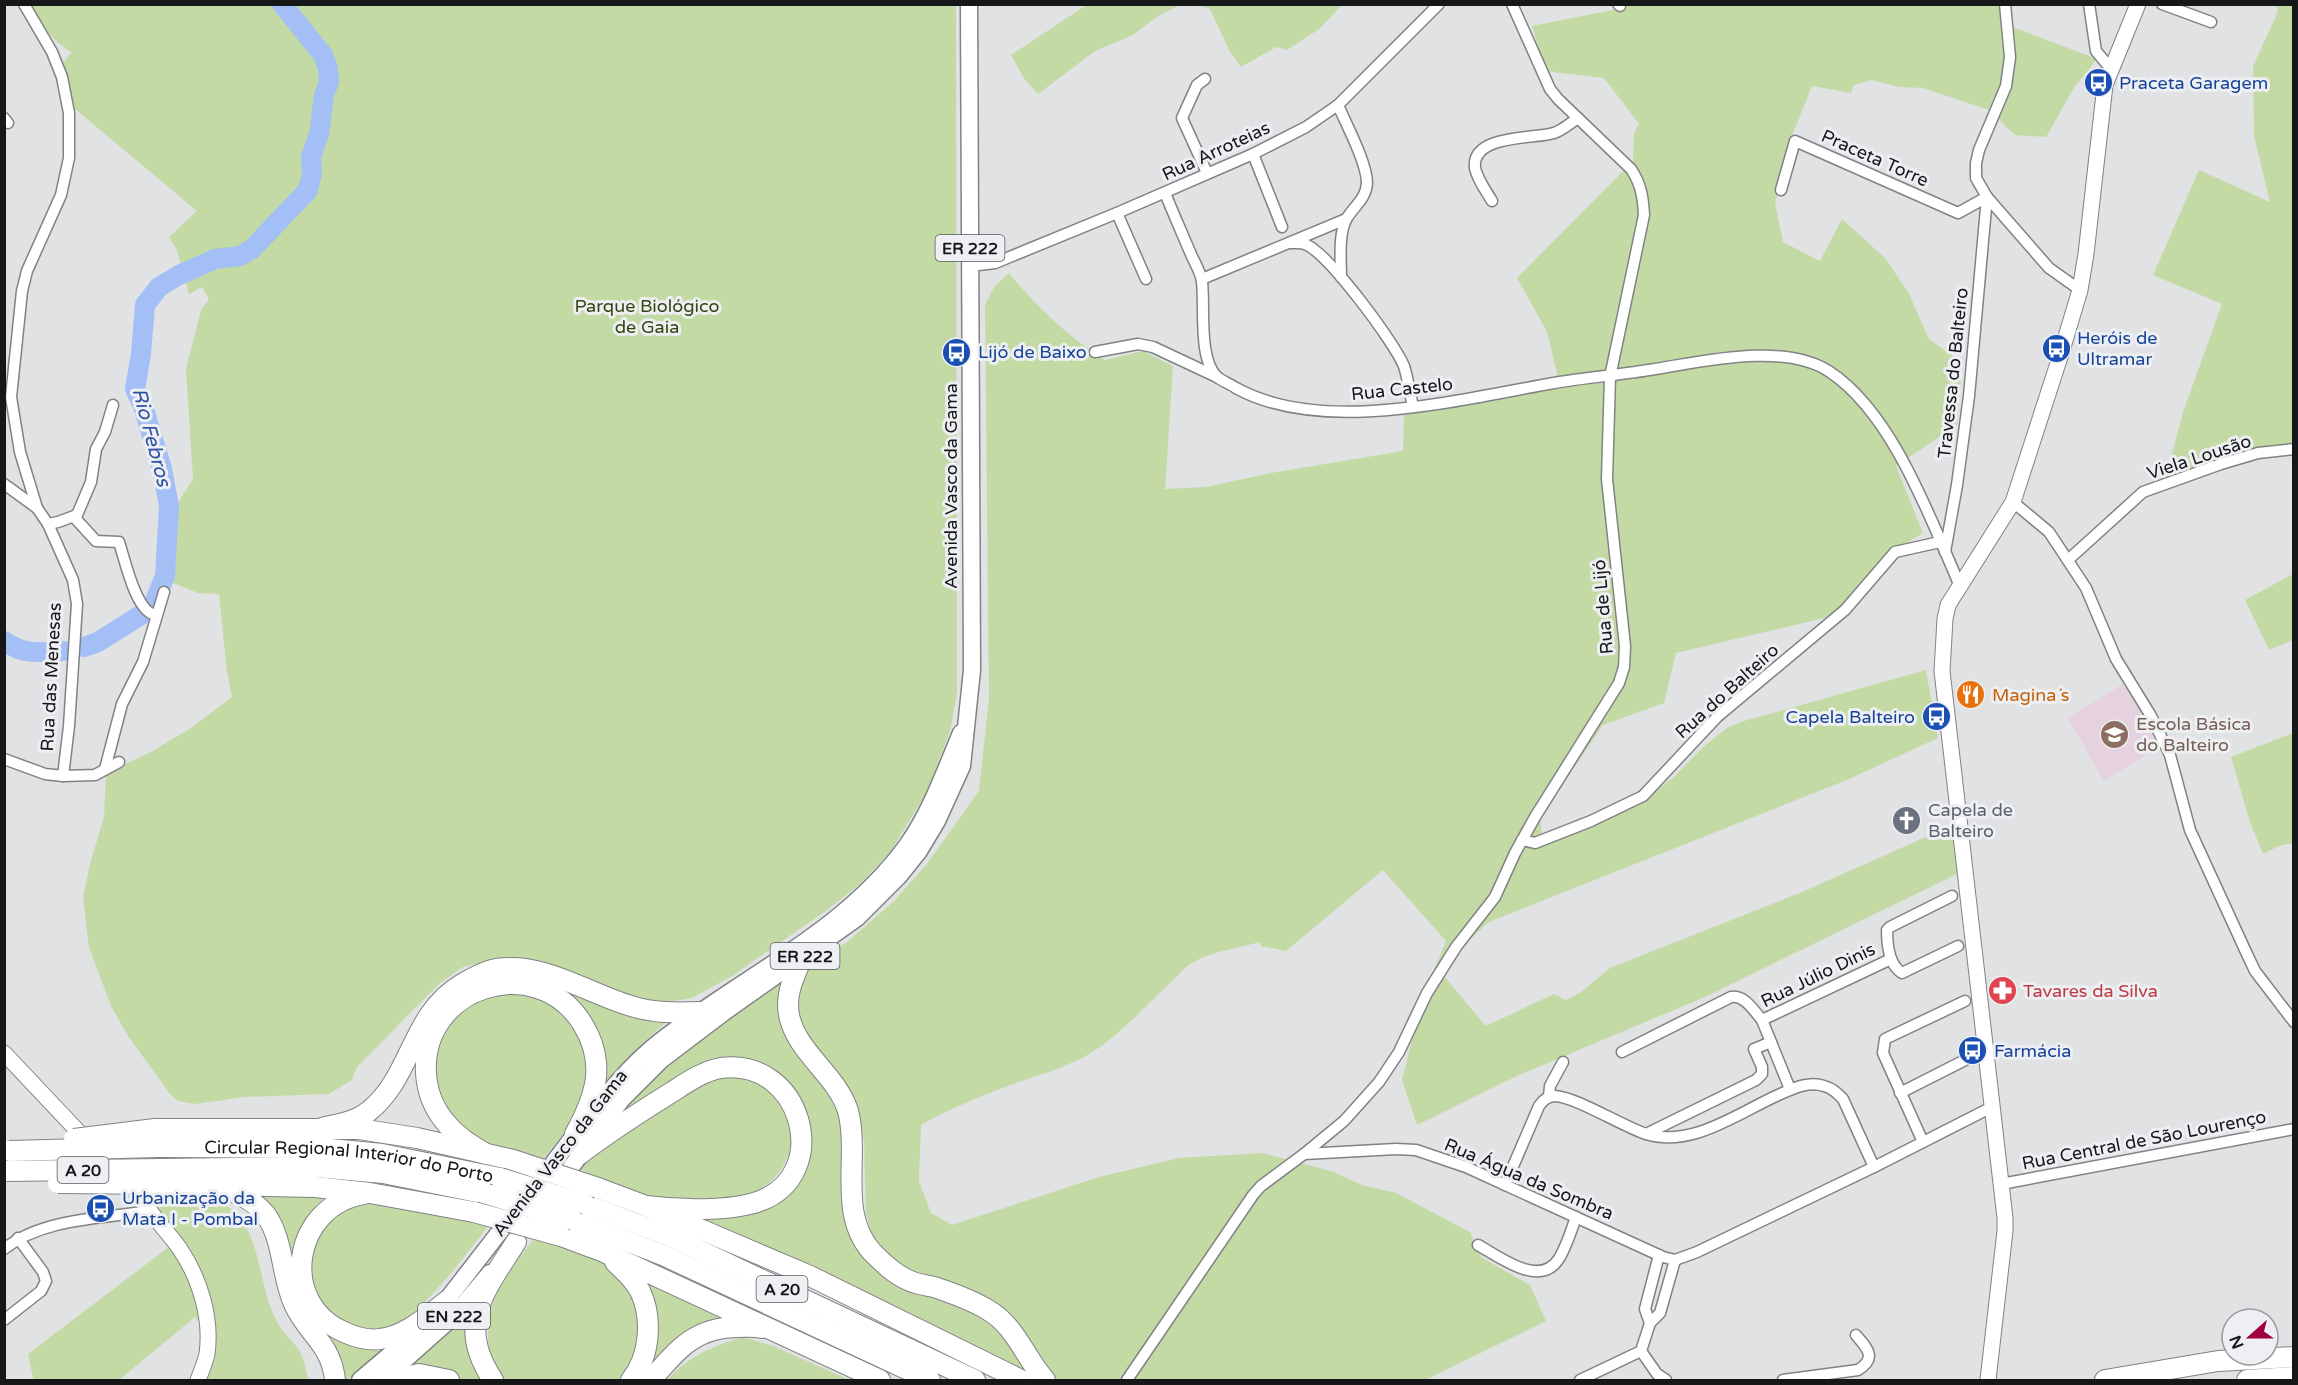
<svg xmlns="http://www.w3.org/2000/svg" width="2298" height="1385" font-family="'Varela Round',sans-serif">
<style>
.education{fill:#e6d1de}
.green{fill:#c4daa5}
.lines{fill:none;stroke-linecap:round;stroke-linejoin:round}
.river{stroke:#a3bff6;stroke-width:20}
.street-casing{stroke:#818285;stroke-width:13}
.secondary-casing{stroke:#818285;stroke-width:17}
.primary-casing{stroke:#818285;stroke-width:19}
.highway-casing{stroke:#818285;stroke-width:22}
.street{stroke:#fff;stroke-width:10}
.secondary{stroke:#fff;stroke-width:15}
.primary{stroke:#fff;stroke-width:16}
.highway{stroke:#fff;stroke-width:20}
.highway-bridge-casing{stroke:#818285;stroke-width:22;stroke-linecap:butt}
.highway-bridge{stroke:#fff;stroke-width:20}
.labels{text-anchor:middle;stroke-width:6;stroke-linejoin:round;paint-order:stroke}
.shield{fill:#edeff2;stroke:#565859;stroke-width:1.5}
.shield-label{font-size:16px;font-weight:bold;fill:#161718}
.transit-label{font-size:18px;fill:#164399;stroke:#edeff2;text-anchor:start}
.street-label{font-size:18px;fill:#161718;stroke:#edeff2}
.park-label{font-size:18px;fill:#32450e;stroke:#edeff2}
.food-label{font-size:18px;fill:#c56008;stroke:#edeff2;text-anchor:start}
.education-label{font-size:18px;fill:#785e54;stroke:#edeff2;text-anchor:start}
.worship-label{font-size:18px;fill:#5b616d;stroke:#edeff2;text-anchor:start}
.health-label{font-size:18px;fill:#be3a42;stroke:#edeff2;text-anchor:start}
.water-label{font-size:20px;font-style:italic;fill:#2f53a2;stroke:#edeff2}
</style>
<rect width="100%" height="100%" fill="#e0e2e4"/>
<path class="education" d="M 2123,684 L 2138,706 L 2159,747 L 2104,781 L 2068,718 Z"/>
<g class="green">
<path d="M 1088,4 L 1180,5 L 1158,16 L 1133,35 L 1095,51 L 1038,94 L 1025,80 L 1011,55 Z"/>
<path d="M 1621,4 L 2003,5 L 2005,24 L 2097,59 L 2075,86 L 2046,137 L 2015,135 L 1989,110 L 1923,88 L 1899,87 L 1871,80 L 1854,85 L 1851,93 L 1812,86 L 1793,133 L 1775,203 L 1783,242 L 1820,261 L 1842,219 L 1885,258 L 1908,292 L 1929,339 L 1962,363 L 1957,425 L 1896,466 L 1923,533 L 1895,550 L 1833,616 L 1676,653 L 1664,703 L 1603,725 L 1540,818 L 1543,841 L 1648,797 L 1675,776 L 1704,746 L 1727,728 L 1744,721 L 1926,670 L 1938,738 L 1847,780 L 1489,922 L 1437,968 L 1486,1026 L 1554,994 L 1566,1000 L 1581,992 L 1610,968 L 1802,892 L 1935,833 L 1956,826 L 1959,873 L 1705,997 L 1519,1075 L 1417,1125 L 1402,1080 L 1422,999 L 1446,941 L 1383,870 L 1286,951 L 1261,946 L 1260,942 C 1237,948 1210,952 1190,964 C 1183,969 1177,977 1170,983 C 1142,1009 1118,1038 1084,1057 C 1062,1068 1040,1075 1016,1083 C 983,1095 951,1108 921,1125 L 919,1181 L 931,1213 L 952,1225 L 1099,1177 L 1179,1158 L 1262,1153 L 1331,1171 L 1362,1185 L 1396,1193 L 1470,1232 L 1481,1257 L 1530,1285 L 1546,1321 L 1425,1380 L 1051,1380 L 1013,1322 L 896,1270 L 872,1236 L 866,1214 L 864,1140 L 853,1097 L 812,1043 L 801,1033 L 794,994 L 812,961 L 847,942 L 894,901 L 926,865 L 979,791 L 989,698 L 985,305 L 994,287 L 1009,273 C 1034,304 1071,339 1105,360 L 1143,351 L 1173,366 L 1165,489 L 1206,487 L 1271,473 L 1403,451 L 1404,415 L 1560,386 L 1547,332 L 1517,278 L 1633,161 L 1634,133 L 1639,124 L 1604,78 L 1545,71 L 1532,26 L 1623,8 Z"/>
<path d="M 31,5 L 956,5 L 957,694 L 950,731 L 928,790 L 891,851 L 860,884 L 827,910 L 732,976 L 692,998 L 662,1003 L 632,995 L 548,965 L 500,958 L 463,967 L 440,983 L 357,1067 L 352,1080 L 329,1094 L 245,1097 L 195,1104 L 178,1101 L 170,1094 L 128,1036 L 111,1006 L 89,947 L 83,897 L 90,864 L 104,817 L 106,773 L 151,752 L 191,728 L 232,697 L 227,672 L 219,594 L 198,593 L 171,582 L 176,561 L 176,513 L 179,501 L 193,479 L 186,369 L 201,310 L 209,299 L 202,287 L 189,294 L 177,250 L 169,237 L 197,211 L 75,109 L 62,64 L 72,52 C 54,43 39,23 31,5 Z"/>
<path d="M 1198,5 L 1342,5 L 1319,29 L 1287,50 L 1276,47 L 1241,67 L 1229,50 L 1210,9 Z"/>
<path d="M 2276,5 L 2293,5 L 2293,449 L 2266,446 L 2233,454 L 2189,477 L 2168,469 L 2183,412 L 2222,304 L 2153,275 L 2199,170 L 2270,202 L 2254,136 L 2253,67 L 2278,11 Z"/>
<path d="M 2293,574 L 2293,640 L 2269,650 L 2245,600 Z"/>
<path d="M 2293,733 L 2293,843 L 2279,846 L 2263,854 L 2250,822 L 2231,757 Z"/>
<path d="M 782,980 L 785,981 L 780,991 L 838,1114 L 843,1134 L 857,1246 L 992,1320 L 1033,1376 L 685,1216 L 771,1202 L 807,1131 L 755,1064 L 615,1118 L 658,1070 Z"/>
<path d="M 548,984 L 624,1013 L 666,1022 L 644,1042 L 599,1090 L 601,1071 Z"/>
<path d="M 520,992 C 534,997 549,1001 561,1011 C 588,1034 596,1077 581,1108 C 572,1126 555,1143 542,1160 C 514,1151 480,1146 457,1127 C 424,1099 426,1048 454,1017 C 458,1013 462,1007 467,1004 C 482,995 502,993 520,992 Z"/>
<path d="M 739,1075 C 753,1080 768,1085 778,1097 C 806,1131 789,1178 751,1194 C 742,1198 730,1198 720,1199 C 662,1206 631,1192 580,1169 L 597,1151 L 712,1077 Z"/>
<path d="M 254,1193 L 338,1195 L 305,1228 L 310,1314 L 326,1333 L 354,1345 L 393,1345 L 346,1380 L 338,1380 Z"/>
<path d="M 191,1196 C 207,1200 227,1202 238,1215 C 264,1247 258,1294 281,1328 C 285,1334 291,1340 296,1346 C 304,1356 306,1368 308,1380 L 202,1380 L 215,1344 L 195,1317 L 119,1380 L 38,1380 L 33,1378 L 28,1354 L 174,1243 L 151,1203 Z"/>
<path d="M 375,1202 L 489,1225 C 469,1250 418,1321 387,1328 C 379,1330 358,1330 351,1327 C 338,1321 318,1303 313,1289 C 305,1269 316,1231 333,1218 C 345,1208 361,1206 375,1202 Z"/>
<path d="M 533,1240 C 560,1244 593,1252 614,1271 C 646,1303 644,1345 621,1380 L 504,1380 C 493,1368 492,1364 489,1347 C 482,1302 508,1273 533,1240 Z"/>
<path d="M 637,1275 L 736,1320 L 642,1376 Z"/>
<path d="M 470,1308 L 484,1380 L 459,1380 L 406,1369 L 445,1336 Z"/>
<path d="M 743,1337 L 773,1346 L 850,1380 L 667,1380 C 687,1357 713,1346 743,1337 Z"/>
</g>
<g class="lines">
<g class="river">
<path d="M 4,641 C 25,656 40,652 64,651"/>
<path d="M 84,647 L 98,642 L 152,608 L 165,576 L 169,506 L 162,469 L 143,406 L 135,389 L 141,354 L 145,305 L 159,287 L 179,275 L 215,259 L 240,256 L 252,249 L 308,190 L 312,173 L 311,157 L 319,134 L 324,95 L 329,82 L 328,68 L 323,55 L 282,4"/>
</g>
<defs>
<g id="street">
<path d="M 24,4 L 52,52 L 62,77 L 69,113 L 69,158 L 61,195 L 27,271 L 22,291 L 11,397 L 20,452 L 37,508"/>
<path d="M 1618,4 L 1620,6"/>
<path d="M 2005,4 L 2010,57 L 2006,86 L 1979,150 L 1976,163 L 1976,178 L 1987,197 L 2049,268 L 2080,290"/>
<path d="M 2089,4 L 2096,51 L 2111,69"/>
<path d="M 2162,4 L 2211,22"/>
<path d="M 1205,79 L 1197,85 L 1182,118 L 1207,173"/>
<path d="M 1338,105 C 1346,124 1367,163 1367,183 C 1366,199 1355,205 1347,218 C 1338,233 1341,261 1341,277"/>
<path d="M 4,118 L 8,123"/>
<path d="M 1253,154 L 1282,227"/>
<path d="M 1781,190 L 1795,141 L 1958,213 L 1987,197"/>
<path d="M 1165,193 C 1173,213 1182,233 1190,252 C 1194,262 1201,272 1202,282 C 1205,308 1198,358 1217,377 C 1222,381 1230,384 1236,388 C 1323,436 1461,399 1554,383 C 1587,377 1621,375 1655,369 C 1705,361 1785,342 1830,372 C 1893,414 1930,518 1960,586"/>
<path d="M 1492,201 C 1486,191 1477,179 1475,168 C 1471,134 1535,139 1554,133 C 1563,130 1570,123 1578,118"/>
<path d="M 1117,213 L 1146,279"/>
<path d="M 1289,243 C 1295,243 1302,242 1307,245 C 1330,256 1394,342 1404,366 C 1408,379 1410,393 1413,407"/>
<path d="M 970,266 L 995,263 L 1117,213 L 1253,154 L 1306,127 L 1338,105 L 1439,4"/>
<path d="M 1202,279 L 1346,219"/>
<path d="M 1095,352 L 1138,344 L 1153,347 L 1217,377"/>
<path d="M 4,484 L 37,508 L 48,524 L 73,580 L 77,604 L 69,726 L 63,776 L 45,774 L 4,759"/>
<path d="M 2013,502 L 2049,532 L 2086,588 L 2116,659 L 2151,716 L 2170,755 L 2190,830 L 2246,952 L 2255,971 L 2294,1022"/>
<path d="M 74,517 L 96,541 L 119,542 C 125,560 136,613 156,615"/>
<path d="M 48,524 L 58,522 L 77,515 L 91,482 L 96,449 L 105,432 L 113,405"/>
<path d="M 1945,552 L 1957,485 L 1969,396 L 1987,197"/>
<path d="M 2068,560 L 2143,492 L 2221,464 L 2258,453 L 2294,449"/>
<path d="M 105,769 L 122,704 L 143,662 L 164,592"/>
<path d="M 63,776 L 95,775 L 119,762"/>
<path d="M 1522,840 L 1535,843 L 1591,821 L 1643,796 L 1717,717 L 1845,610 L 1895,552 L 1940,542"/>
<path d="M 1952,896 L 1890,927 L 1887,930 C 1887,944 1889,965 1902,973 L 1958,946"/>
<path d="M 1622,1052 L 1731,997 C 1745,995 1753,1010 1762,1020"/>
<path d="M 1790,1089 L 1762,1020 L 1891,959"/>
<path d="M 1900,1093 L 1971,1057"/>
<path d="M 1549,1097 L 1550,1086 L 1563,1062"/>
<path d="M 1646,1134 L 1756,1080 L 1762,1074 L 1762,1067 L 1754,1049 L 1771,1042"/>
<path d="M 1923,1142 L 1883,1053 L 1885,1039 L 1965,1001"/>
<path d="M 1304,1154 L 1396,1149 L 1416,1150 L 1466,1167 L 1663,1257 L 1675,1260 L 1697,1252 L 1874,1167 L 1992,1107"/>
<path d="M 2001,1184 L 2294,1129"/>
<path d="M 1505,1185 L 1539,1106 C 1543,1100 1548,1096 1555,1096 C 1576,1097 1622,1126 1646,1134 C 1691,1148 1737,1114 1776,1096 C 1790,1090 1808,1080 1824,1086 C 1832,1088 1837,1093 1843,1099 L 1874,1167"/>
<path d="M 1478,1245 C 1498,1256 1539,1288 1558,1260 C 1566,1248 1571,1231 1576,1217"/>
<path d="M 4,1249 C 43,1218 101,1219 149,1211"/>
<path d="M 4,1320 L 41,1291 L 46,1281 L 43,1272 L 18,1238"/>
<path d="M 1650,1323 L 1645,1309 L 1659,1255"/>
<path d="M 1641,1351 L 1657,1374 L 1666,1380"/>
<path d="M 1127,1380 L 1253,1195 L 1261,1186 L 1304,1154 L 1344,1121 L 1379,1082 L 1399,1052 L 1427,993 L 1456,947 L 1495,897 L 1515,853 L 1535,817 L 1619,683 L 1624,667 L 1625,646 L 1607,479 L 1610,377 L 1644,215 C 1643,197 1641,184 1631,169 L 1558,99 L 1550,89 L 1512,4"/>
<path d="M 1580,1380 L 1641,1351 L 1650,1323 L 1660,1313 L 1675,1260"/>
<path d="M 1783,1380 L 1858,1370 C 1877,1358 1868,1349 1856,1335"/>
</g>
<g id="secondary">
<path d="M 4,1053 L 140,1197 C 152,1216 167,1231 180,1249 C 200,1279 212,1318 207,1354 C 205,1363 201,1372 198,1380"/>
<path d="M 1988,1380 L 2005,1231 L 2005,1218 L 1942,671 L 1945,619 L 1948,605 L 2013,502 L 2060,357 L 2080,290 L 2086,254 L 2105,85 L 2138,4"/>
</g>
<g id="primary">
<path d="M 540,1180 C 573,1138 612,1082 652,1048 C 736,979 843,935 908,844 C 931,811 945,771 961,733"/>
<path d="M 557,1186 L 622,1099 L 661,1060 L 723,1013 L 857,918 L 899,876 L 919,851 L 937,821 L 962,766 L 972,670 L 969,4"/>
<path d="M 360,1380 L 432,1319 L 515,1212"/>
<path d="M 382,1380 L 453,1317 L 490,1273"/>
</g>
<g id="highway">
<path d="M 802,958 C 794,977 785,994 789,1015 C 796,1052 837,1075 848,1111 C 860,1157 837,1213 872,1252 C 882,1262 894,1274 908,1280 C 915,1284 925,1285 934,1287 C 952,1293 972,1300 988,1310 C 1016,1326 1025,1358 1045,1380"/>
<path d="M 322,1128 C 338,1124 356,1122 369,1111 C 412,1077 411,1014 462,984 C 472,978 484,971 496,969 C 545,962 586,993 631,1006 C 654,1013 675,1013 699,1012"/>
<path d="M 155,1129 L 359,1129 L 417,1138 L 513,1160"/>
<path id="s1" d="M 158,1147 L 320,1148 L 382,1154 L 500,1178"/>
<path d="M 486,1154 C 471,1145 457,1137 446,1123 C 434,1109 427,1091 426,1073 C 421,987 536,950 582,1023 C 607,1063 596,1096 575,1134"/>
<path d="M 580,1154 C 610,1131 640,1112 672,1092 C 686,1083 703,1071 721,1068 C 801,1057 834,1173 760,1201 C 730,1212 677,1210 646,1206"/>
<path d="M 162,1169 L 317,1167 L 383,1173 L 487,1194"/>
<path d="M 160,1184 L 315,1187 L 370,1193 L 474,1212"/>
<path d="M 223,1188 C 239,1194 255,1201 266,1215 C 284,1241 281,1275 294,1304 C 308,1335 331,1343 335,1380"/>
<path d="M 598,1188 L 646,1206 L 810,1276 L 1021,1380"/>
<path d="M 364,1194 C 293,1205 277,1303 344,1332 C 355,1337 367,1341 380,1339 C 406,1336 427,1316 447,1301"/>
<path d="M 585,1204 L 671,1237 L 975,1380"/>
<path d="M 573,1220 L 665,1256 L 930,1380"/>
<path d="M 561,1236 L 604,1252 L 880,1380"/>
<path d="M 615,1262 C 624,1271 634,1279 640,1291 C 653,1318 650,1357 631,1380"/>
<path d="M 389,1380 L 419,1374 L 449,1380"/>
<path d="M 493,1380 C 455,1324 485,1291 516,1242"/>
<path d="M 651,1380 C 677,1350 695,1327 738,1327 C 746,1327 754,1326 762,1328"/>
<path d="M 2105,1380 L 2218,1361 L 2294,1357"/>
<path d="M 2247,1380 L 2294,1377"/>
</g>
</defs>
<use href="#street" class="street-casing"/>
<use href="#secondary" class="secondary-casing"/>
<use href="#primary" class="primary-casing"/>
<use href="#highway" class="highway-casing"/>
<use href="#street" class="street"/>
<use href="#secondary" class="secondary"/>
<use href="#primary" class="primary"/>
<use href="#highway" class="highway"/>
<defs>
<g id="highway-bridge">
<path d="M 74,1139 L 155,1129"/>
<path d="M 9,1151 L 158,1147"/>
<path d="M 513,1160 L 598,1188"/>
<path d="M 4,1171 L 162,1169"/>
<path d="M 500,1178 L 585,1204"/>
<path d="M 58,1183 L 160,1184"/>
<path d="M 487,1194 L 573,1220"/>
<path d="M 474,1212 L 561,1236"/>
</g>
</defs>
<use href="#highway-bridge" class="highway-bridge-casing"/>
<use href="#highway-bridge" class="highway-bridge"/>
</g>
<defs>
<symbol id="bus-disc" viewBox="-11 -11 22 22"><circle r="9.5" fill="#1a4fb4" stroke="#edeff2"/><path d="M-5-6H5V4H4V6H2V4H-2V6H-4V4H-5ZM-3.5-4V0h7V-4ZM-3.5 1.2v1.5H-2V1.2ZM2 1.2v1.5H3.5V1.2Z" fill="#fff"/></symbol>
<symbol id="restaurant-disc" viewBox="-11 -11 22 22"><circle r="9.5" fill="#e8710a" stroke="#edeff2"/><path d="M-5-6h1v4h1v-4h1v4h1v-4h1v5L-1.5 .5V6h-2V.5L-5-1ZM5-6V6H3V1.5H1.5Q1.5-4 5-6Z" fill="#fff"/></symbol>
<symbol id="school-disc" viewBox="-11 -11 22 22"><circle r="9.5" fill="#8d6e63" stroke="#edeff2"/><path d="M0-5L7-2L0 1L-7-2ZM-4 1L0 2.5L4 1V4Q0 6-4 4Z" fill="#fff"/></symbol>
<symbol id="church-disc" viewBox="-11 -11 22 22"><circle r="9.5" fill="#6b7280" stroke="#edeff2"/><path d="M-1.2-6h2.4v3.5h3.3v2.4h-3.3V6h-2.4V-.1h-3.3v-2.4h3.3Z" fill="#fff"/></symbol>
<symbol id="pharmacy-disc" viewBox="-11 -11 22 22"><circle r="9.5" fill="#e0444e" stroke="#edeff2"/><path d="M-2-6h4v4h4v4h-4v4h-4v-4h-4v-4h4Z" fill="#fff"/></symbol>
</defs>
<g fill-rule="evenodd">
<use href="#bus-disc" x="2082" y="66" width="33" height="33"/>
<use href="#bus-disc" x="2040" y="332" width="33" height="33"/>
<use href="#bus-disc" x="940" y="336" width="33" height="33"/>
<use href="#restaurant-disc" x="1954" y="678" width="33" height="33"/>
<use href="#bus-disc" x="1920" y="700" width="33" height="33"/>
<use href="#school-disc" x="2098" y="718" width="33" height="33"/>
<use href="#church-disc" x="1890" y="804" width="33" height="33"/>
<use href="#pharmacy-disc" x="1986" y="974" width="33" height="33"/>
<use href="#bus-disc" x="1956" y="1034" width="33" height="33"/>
<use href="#bus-disc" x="84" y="1192" width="33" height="33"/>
</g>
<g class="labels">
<g class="shield">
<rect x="935.5" y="235" width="69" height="26" rx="4.5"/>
<rect x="770.5" y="943" width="69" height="26" rx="4.5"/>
<rect x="57.5" y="1157" width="51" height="26" rx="4.5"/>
<rect x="756.5" y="1276" width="51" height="26" rx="4.5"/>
<rect x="418" y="1303" width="72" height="26" rx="4.5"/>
</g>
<g class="shield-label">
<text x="970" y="254">ER 222</text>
<text x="805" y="962">ER 222</text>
<text x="83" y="1176">A 20</text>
<text x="782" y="1295">A 20</text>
<text x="454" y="1322">EN 222</text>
</g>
<g class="transit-label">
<text x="2119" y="89">Praceta Garagem</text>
<text x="2077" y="344">Heróis de<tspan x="2077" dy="21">Ultramar</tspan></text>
<text x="978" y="358">Lijó de Baixo</text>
<text x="1915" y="723" text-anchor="end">Capela Balteiro</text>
<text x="1994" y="1057">Farmácia</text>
<text x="122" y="1204">Urbanização da<tspan x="122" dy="21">Mata I - Pombal</tspan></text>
</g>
<g class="street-label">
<text transform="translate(1216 151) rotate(-25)" y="6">Rua Arroteias</text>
<text transform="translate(1875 158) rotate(24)" y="6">Praceta Torre</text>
<text transform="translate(1953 373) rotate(-84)" y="6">Travessa do Balteiro</text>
<text transform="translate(1402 389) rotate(-6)" y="6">Rua Castelo</text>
<text transform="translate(2199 457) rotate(-18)" y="6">Viela Lousão</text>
<text transform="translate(951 486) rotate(-90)" y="6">Avenida Vasco da Gama</text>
<text transform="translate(1603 607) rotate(-95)" y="6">Rua de Lijó</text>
<text transform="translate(51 677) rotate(-87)" y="6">Rua das Menesas</text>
<text transform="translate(1727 691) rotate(-42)" y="6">Rua do Balteiro</text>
<text transform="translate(1818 975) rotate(-26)" y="6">Rua Júlio Dinis</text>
<text transform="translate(2144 1140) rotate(-11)" y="6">Rua Central de São Lourenço</text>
<text transform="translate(560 1153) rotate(-52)" y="6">Avenida Vasco da Gama</text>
<text dy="6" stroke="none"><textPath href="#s1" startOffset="192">Circular Regional Interior do Porto</textPath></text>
<text transform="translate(1529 1179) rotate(23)" y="6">Rua Água da Sombra</text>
</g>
<g class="park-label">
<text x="647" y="312">Parque Biológico<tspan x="647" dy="21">de Gaia</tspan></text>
</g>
<g class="food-label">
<text x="1992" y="701">Magina´s</text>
</g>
<g class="education-label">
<text x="2136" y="730">Escola Básica<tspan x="2136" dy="21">do Balteiro</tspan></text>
</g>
<g class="worship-label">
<text x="1928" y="816">Capela de<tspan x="1928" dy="21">Balteiro</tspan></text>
</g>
<g class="health-label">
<text x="2023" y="997">Tavares da Silva</text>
</g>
<g class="water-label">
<text transform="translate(152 437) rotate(75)" y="7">Rio Febros</text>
</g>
</g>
<rect width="2298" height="1385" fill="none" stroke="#161718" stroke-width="12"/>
<g transform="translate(2250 1337) rotate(249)"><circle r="28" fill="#edeff2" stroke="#97999b" stroke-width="1.5"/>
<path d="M0-4.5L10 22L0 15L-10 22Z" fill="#a00140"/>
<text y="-9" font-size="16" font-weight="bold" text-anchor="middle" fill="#161718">N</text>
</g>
</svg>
